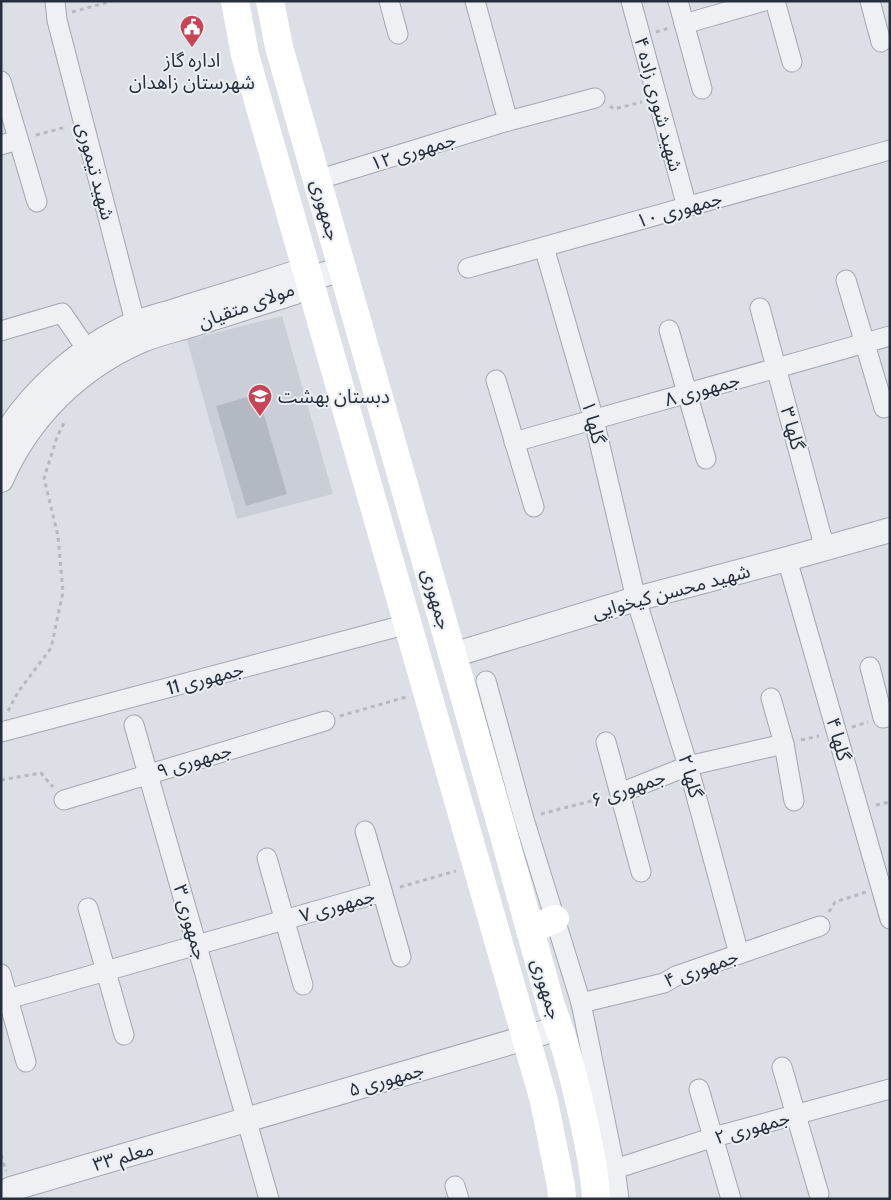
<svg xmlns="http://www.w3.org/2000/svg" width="891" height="1200" font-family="Cabin,'Noto Sans Arabic',sans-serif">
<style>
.built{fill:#cacfd7}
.building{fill:#b3b9c2}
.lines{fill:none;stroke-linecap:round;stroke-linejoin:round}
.minor-casing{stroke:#a2a6af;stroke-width:21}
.tertiary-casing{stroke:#a2a6af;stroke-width:26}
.path{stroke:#b6bac0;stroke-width:3;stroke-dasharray:4 4;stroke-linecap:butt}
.minor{stroke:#eef0f4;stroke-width:19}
.tertiary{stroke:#eef0f4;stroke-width:24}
.secondary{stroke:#fff;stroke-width:28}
.labels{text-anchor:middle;stroke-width:4;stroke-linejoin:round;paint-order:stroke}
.poi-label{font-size:19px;fill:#262e3b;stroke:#ebeef3}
.street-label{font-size:19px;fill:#262e3b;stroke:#ebeef3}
</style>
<rect width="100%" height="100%" fill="#dcdfe5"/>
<path class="built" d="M 282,316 L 333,494 L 237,519 L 187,340 Z"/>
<path class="building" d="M 258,394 L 287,494 L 246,506 L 216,406 Z"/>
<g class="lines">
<defs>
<g id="minor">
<path d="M 55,1 L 57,20 L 139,337"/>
<path d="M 389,1 L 398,34"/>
<path d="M 475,1 L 508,121"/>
<path d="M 631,1 L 687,207"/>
<path d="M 678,1 L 702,89"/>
<path d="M 775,1 L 792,62"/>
<path d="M 870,1 L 881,42"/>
<path d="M 684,24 L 764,1"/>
<path d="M 1,81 L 37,202"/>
<path d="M 1,145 L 18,140"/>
<path d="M 317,180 L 508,121 L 595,98"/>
<path d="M 544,247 L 594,420 L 636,599 L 688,766 L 739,954"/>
<path d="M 468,268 L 890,150"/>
<path d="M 846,280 L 884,408"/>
<path d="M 760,308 L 825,549"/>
<path d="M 669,330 L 706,459"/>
<path d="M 1,331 L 62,313 L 88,351"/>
<path d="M 496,380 L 534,507"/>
<path d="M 514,442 L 890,336"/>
<path d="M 787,559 L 890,919"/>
<path d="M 870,667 L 883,718 L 890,716"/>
<path d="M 486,681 L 524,819 L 581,1003 L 615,1169 L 619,1199"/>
<path d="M 771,698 L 784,744 L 794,801"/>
<path d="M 134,725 L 269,1199"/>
<path d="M 1,732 L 408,624"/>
<path d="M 606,742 L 641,872"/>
<path d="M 620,793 L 688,766 L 784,744"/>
<path d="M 64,800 L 325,721"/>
<path d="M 365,831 L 401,957"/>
<path d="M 267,858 L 303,985"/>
<path d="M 88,908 L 124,1035"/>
<path d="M 1,974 L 26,1062"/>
<path d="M 8,999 L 382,892"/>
<path d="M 581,1003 L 664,983 L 676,976 L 820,926"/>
<path d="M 782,1067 L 819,1194"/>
<path d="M 699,1089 L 731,1199"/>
<path d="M 615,1169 L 714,1137 L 890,1089"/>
<path d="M 455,1186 L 459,1199"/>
</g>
<g id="tertiary">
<path d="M 1,442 C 30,391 82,346 136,323 C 152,317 170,313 187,307 C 223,296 259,285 295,273 L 309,279"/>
<path d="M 1,480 C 28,418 78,368 140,341 C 156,334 174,330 191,325 C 226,314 260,303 295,292 L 309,279 L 342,269"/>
<path d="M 453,655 L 636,599 L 787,559 L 890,530"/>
<path d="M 1,1195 L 11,1189 L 559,1028"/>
</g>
</defs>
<use href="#minor" class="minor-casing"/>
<use href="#tertiary" class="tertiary-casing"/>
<g class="path">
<path d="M 72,12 L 112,1"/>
<path d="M 656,32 L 669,28"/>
<path d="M 610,106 L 614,109 L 642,102"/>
<path d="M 36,135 L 66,127"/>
<path d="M 8,711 L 18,692 L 51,648 L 63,592 L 58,536 L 44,478 L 57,437 L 65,421"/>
<path d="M 340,716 L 406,697"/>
<path d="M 852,727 L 868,722"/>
<path d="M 801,740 L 819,736"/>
<path d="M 1,780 L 41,773 L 53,787"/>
<path d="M 876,805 L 890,802"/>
<path d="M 541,814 L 603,798"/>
<path d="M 400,887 L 456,871"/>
<path d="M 829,912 L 835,902 L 866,892"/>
<path d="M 1,1155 L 6,1171"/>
</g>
<use href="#minor" class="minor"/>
<use href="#tertiary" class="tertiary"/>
<g class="secondary">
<path d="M 235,1 L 245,55 L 544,1101 L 561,1186 L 562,1199"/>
<path d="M 270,1 L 279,47 L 501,825 L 552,1009 C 567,1047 576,1087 585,1127 C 590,1151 595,1174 596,1199"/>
<path d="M 530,930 L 555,919"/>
</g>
</g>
<defs>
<symbol id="civic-pin" viewBox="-11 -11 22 30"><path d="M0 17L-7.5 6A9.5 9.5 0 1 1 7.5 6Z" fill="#c84356" stroke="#ebeef3"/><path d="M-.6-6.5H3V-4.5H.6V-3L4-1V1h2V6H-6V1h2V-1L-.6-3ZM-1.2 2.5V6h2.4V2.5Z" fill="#fff"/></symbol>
<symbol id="school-pin" viewBox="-11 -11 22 30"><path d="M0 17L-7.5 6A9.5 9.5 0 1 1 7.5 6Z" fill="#c84356" stroke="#ebeef3"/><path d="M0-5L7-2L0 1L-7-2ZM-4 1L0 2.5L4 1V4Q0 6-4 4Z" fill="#fff"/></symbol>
</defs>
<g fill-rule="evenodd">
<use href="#civic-pin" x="178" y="13" width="28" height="38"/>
<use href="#school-pin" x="246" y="382" width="28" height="38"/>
</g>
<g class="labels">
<g class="poi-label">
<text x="192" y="67">اداره گاز<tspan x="192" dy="22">شهرستان زاهدان</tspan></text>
<text x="278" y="403" text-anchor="start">دبستان بهشت</text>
</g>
<g class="street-label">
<text transform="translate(659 104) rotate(75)" y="7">شهید شوری زاده ۴</text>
<text transform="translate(413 151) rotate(-17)" y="7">جمهوری ۱۲</text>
<text transform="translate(96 171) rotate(75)" y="7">شهید تیموری</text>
<text transform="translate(679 209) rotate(-16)" y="7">جمهوری ۱۰</text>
<text transform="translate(326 210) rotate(74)" y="7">جمهوری</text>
<text transform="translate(246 305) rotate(-20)" y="7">مولای متقیان</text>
<text transform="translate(702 389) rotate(-16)" y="7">جمهوری ۸</text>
<text transform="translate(594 422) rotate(75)" y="7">گلها ۱</text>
<text transform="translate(793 428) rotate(75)" y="7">گلها ۳</text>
<text transform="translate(671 591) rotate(-15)" y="7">شهید محسن کیخوایی</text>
<text transform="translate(437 599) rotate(74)" y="7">جمهوری</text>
<text transform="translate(205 678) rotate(-15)" y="7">جمهوری 11</text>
<text transform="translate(839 739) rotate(74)" y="7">گلها ۴</text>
<text transform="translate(194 760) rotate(-17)" y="7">جمهوری ۹</text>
<text transform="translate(691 776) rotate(74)" y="7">گلها ۲</text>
<text transform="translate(628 788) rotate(-19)" y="7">جمهوری ۶</text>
<text transform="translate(337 905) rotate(-16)" y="7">جمهوری ۷</text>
<text transform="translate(191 922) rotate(74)" y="7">جمهوری ۳</text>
<text transform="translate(701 968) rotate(-20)" y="7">جمهوری ۴</text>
<text transform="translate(547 989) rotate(73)" y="7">جمهوری</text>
<text transform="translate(386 1079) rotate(-16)" y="7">جمهوری ۵</text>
<text transform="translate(752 1127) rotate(-16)" y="7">جمهوری ۲</text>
<text transform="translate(123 1156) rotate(-16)" y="7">معلم ۳۳</text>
</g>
</g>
<rect width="891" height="1200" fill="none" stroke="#262e3b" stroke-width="5"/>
</svg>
